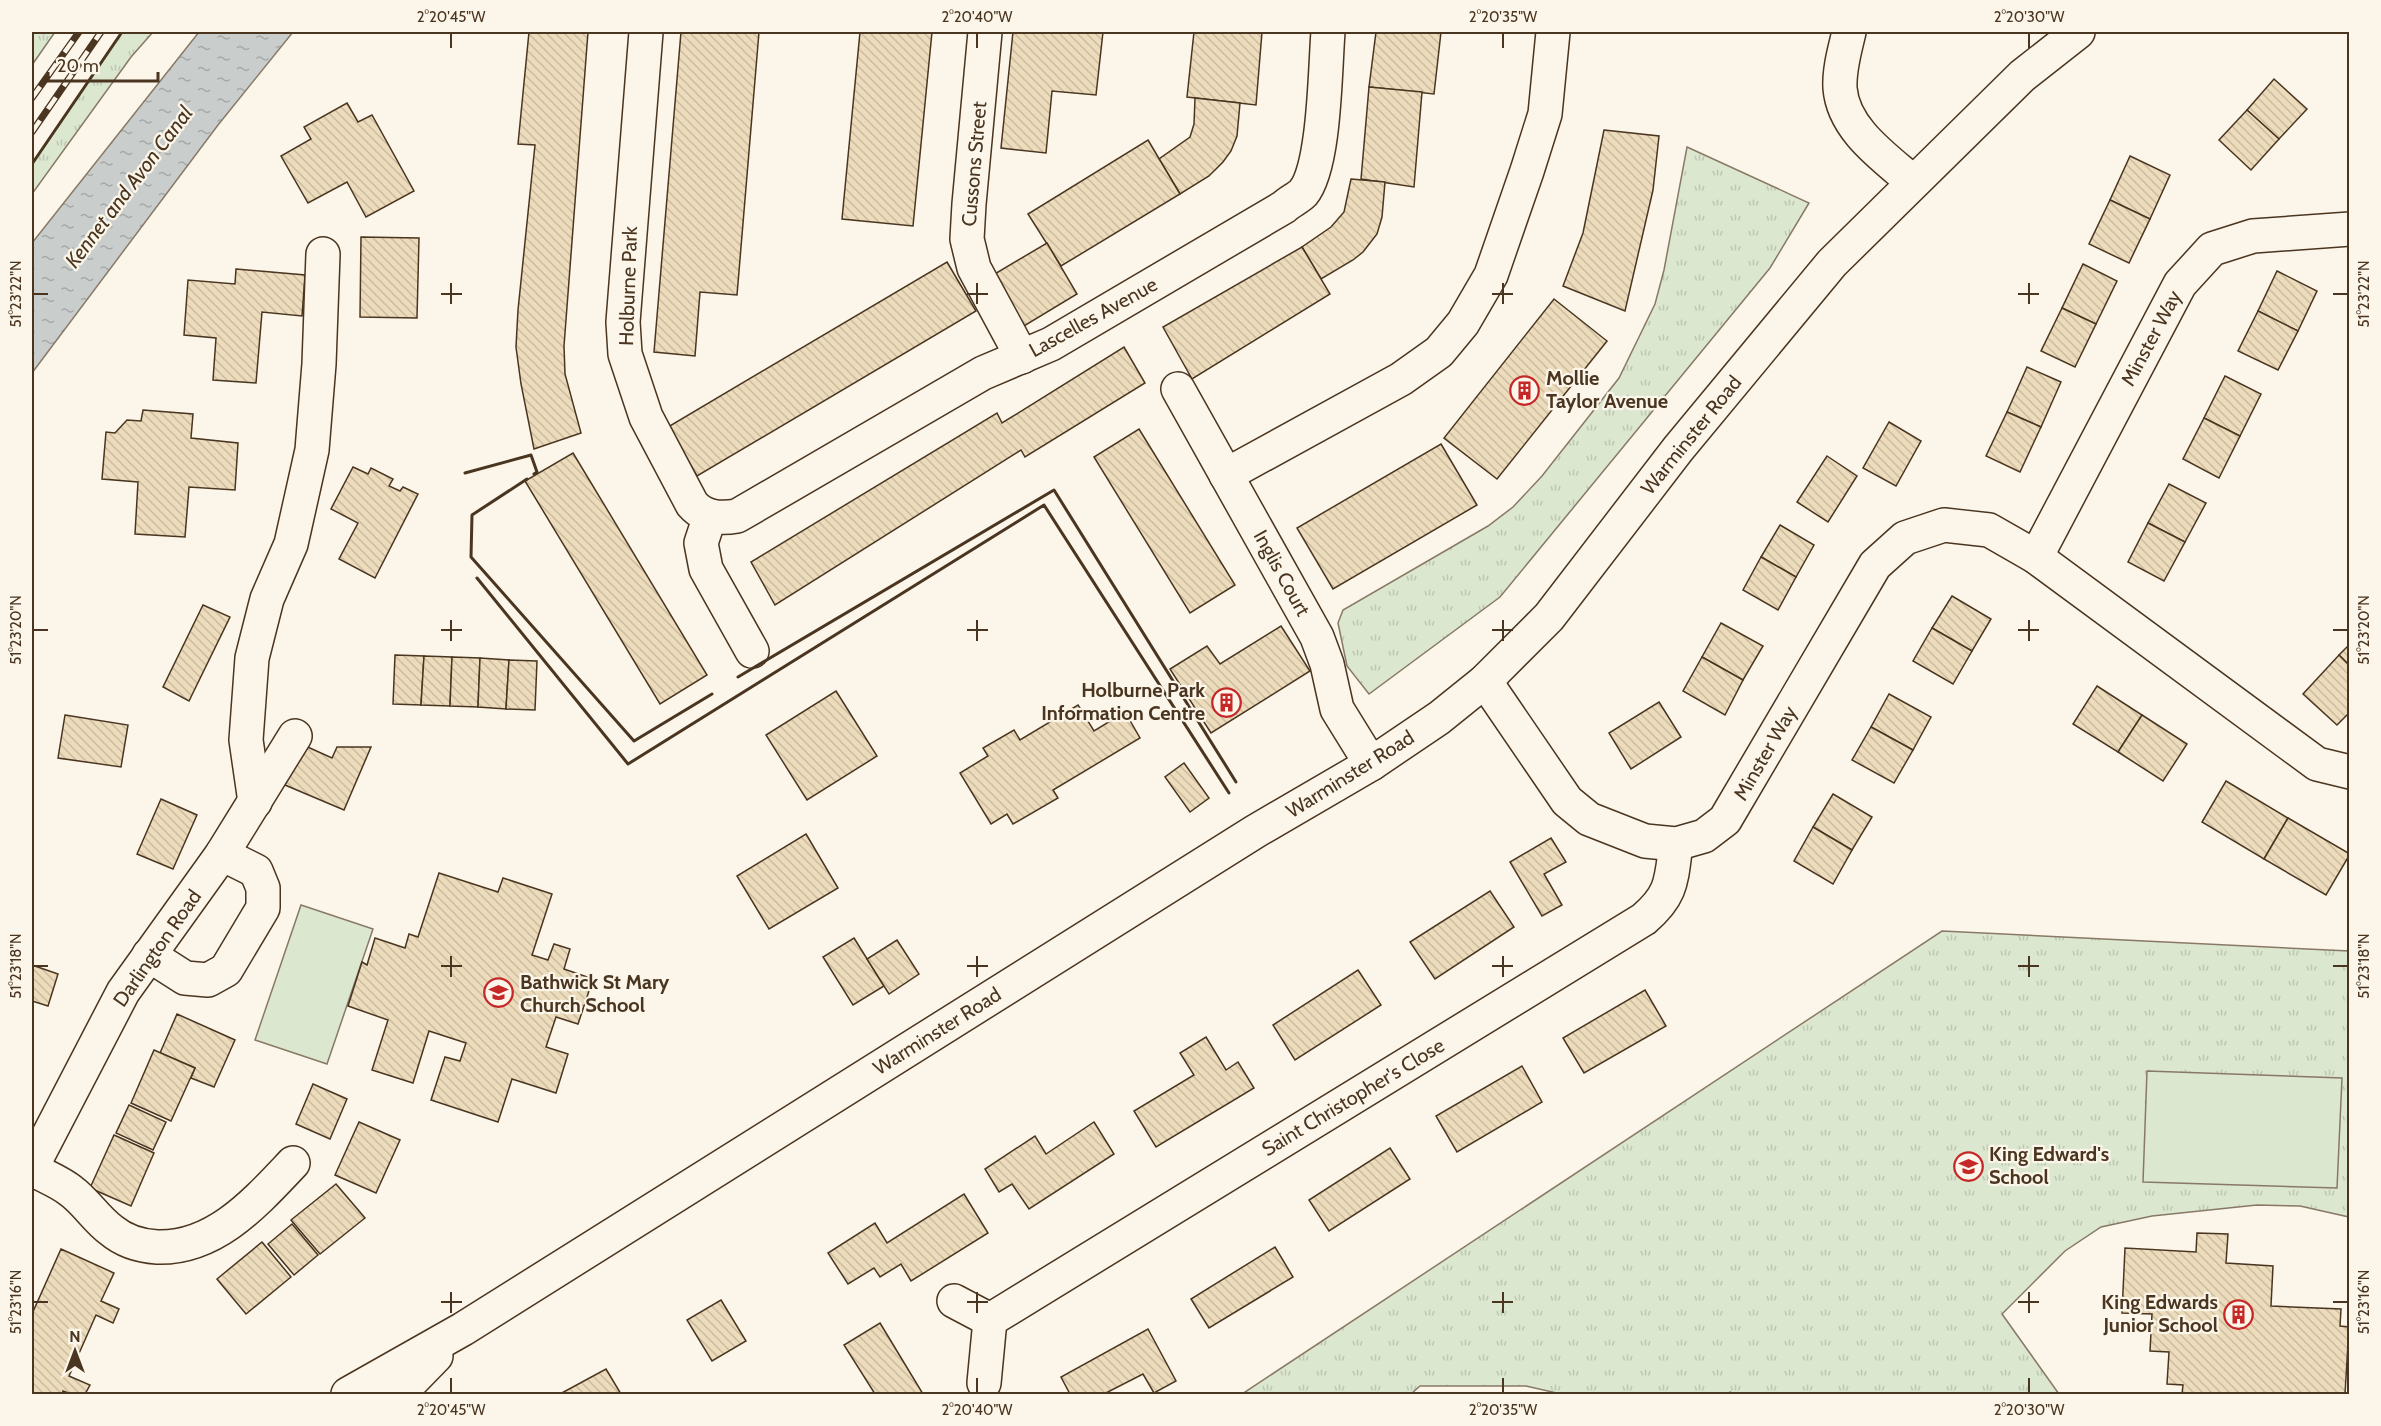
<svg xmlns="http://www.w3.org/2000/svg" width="2381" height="1426" font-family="Cabin,sans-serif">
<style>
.grass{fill:url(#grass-tufts);stroke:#887966;stroke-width:1.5}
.garden{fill:#dce7d0;stroke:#887966;stroke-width:1.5}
.water{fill:url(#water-ripples);stroke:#887966;stroke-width:1.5}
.building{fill:url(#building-back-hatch);stroke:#4a3520;stroke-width:1.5}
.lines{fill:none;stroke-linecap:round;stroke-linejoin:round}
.street-casing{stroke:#4a3520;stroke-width:36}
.highway-casing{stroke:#4a3520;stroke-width:36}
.street{stroke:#fbf6e9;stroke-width:33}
.highway{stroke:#fbf6e9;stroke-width:33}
.rail-casing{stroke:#4a3520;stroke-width:7}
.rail{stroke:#fbf6e9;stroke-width:4.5;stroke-dasharray:14;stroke-linecap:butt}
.wall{stroke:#4a3520;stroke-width:3}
.ticks{fill:none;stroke:#4a3520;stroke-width:2}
.labels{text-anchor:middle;stroke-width:4.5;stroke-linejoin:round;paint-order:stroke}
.street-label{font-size:20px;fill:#4a3520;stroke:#fbf6e9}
.poi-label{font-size:20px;font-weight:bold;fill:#4a3520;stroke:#fbf6e9;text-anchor:start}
.water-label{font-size:21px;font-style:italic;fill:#4a3520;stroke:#fbf6e9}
.neatline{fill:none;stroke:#4a3520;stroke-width:2}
.ticks-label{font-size:15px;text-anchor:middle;fill:#4a3520}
</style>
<defs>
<pattern id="grass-tufts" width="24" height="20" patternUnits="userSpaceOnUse" patternTransform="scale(1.5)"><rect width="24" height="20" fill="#dce7d0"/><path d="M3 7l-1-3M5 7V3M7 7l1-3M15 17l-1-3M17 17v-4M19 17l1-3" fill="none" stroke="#bec7b2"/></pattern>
<pattern id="water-ripples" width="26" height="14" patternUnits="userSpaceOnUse" patternTransform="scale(1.5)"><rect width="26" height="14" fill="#c9cecd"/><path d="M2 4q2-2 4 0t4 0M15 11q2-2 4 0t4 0" fill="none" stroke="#a5a8a6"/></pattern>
<pattern id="building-back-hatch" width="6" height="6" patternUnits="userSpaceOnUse" patternTransform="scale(1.5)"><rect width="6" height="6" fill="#ecdcbc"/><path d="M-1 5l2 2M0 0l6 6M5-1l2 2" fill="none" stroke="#ccbda1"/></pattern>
</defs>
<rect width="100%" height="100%" fill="#fbf6e9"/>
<g class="grass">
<path d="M 32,32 L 55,32 L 32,65 Z"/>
<path d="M 122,32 L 153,32 L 131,57 L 32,194 L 32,164 Z"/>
<path d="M 1687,147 L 1809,203 L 1770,268 L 1500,597 L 1369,694 L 1347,666 L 1338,623 L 1343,610 L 1488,526 L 1513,507 L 1542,476 L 1619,378 L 1655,304 L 1664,270 Z"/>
<path d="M 1942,931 L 2349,951 L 2349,1217 L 2300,1206 L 2257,1205 L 2152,1216 L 2101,1227 L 2065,1251 L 2002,1314 L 2059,1394 L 1734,1394 L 1730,1392 L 1729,1394 L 1561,1394 L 1526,1386 L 1420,1386 L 1411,1394 L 1242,1394 Z"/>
</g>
<g class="garden">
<path d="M 301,905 L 373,929 L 327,1064 L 255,1040 Z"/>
<path d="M 2147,1071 L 2342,1078 L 2337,1188 L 2143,1182 Z"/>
</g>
<path class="water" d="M 199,32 L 293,32 L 218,125 L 32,373 L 32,243 Z"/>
<g class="building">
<path d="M 529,32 L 588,32 L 564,346 L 565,374 L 581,433 L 534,449 L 521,384 L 516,347 L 518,310 L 535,145 L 518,144 Z"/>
<path d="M 681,32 L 759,32 L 737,295 L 700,292 L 695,356 L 654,352 Z"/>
<path d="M 860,32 L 932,32 L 913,226 L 842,219 Z"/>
<path d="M 1013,32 L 1103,32 L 1096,95 L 1052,91 L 1046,153 L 1001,148 Z"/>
<path d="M 1194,32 L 1262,32 L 1256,105 L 1187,97 Z"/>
<path d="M 1376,32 L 1441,32 L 1434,94 L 1369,87 Z"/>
<path d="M 2274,79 L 2307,109 L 2279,139 L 2247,110 Z"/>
<path d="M 1369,87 L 1422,92 L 1414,187 L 1361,179 Z"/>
<path d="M 1195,98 L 1240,103 L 1237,136 L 1231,151 L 1223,162 L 1209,176 L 1180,194 L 1159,159 L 1190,137 L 1194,124 Z"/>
<path d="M 347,103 L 358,122 L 372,115 L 414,191 L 366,217 L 347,182 L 308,203 L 281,156 L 311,139 L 304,127 Z"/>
<path d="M 2247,110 L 2279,139 L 2251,170 L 2219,140 Z"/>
<path d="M 1604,130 L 1659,136 L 1653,190 L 1625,311 L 1563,286 L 1583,233 Z"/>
<path d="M 1148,140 L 1180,194 L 1061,266 L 1028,214 Z"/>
<path d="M 2130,156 L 2170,175 L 2150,219 L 2110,200 Z"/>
<path d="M 1351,179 L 1385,182 L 1382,217 L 1377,234 L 1363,252 L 1353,260 L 1321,279 L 1302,247 L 1331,227 L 1344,212 Z"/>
<path d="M 2110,200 L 2150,219 L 2129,263 L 2089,244 Z"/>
<path d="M 361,237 L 419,238 L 417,318 L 360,317 Z"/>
<path d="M 1047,243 L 1077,294 L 1019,329 L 988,278 Z"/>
<path d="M 1302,247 L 1330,294 L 1192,379 L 1163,327 Z"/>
<path d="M 947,262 L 976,311 L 697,476 L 668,427 Z"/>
<path d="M 2083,264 L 2117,281 L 2096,324 L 2062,308 Z"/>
<path d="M 236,269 L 305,275 L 302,316 L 262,312 L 256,383 L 213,380 L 216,338 L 184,335 L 188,280 L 235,284 Z"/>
<path d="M 2277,271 L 2317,291 L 2298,331 L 2258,311 Z"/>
<path d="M 1554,299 L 1607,341 L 1497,479 L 1444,438 Z"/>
<path d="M 2062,308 L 2096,324 L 2075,367 L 2041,351 Z"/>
<path d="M 2258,311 L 2298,331 L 2278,370 L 2238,351 Z"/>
<path d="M 1124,347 L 1145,383 L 1025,457 L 1021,450 L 775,605 L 751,562 L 997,413 L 1002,423 Z"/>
<path d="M 2027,367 L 2061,382 L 2041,427 L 2007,412 Z"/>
<path d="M 2225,376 L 2261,394 L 2240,436 L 2204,418 Z"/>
<path d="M 143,410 L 193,414 L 191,438 L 238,443 L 235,490 L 189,487 L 185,537 L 135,534 L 138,482 L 102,479 L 106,432 L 115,433 L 127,420 L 141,421 Z"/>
<path d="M 2007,412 L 2041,427 L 2020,472 L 1986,456 Z"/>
<path d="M 2204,418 L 2240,436 L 2219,478 L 2183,459 Z"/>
<path d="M 1889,422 L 1921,441 L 1896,486 L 1863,468 Z"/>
<path d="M 1139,429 L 1235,585 L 1190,613 L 1094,457 Z"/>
<path d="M 1441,444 L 1477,505 L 1333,589 L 1297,528 Z"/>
<path d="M 573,453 L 707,675 L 660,704 L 525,481 Z"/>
<path d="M 1827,456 L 1857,476 L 1828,522 L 1797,502 Z"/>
<path d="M 353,467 L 368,474 L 371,468 L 393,479 L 389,486 L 400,491 L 403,487 L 418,494 L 375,578 L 339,559 L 358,523 L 331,509 Z"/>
<path d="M 2169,484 L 2206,503 L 2185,542 L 2148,523 Z"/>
<path d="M 2148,523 L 2185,542 L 2164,581 L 2128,562 Z"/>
<path d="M 1780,525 L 1814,545 L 1796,577 L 1761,557 Z"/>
<path d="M 1761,557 L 1796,577 L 1778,610 L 1743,590 Z"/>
<path d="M 1952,596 L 1991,619 L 1972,651 L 1932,628 Z"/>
<path d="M 203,605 L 230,617 L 189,701 L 163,687 Z"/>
<path d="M 1721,623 L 1763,646 L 1743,680 L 1702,657 Z"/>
<path d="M 1281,626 L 1310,671 L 1211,733 L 1170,669 L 1207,646 L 1220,664 Z"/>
<path d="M 1932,628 L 1972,651 L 1953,684 L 1913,661 Z"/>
<path d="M 2350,644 L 2350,666 L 2339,655 Z"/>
<path d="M 395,655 L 424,656 L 421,705 L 393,704 Z"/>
<path d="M 2339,655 L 2350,666 L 2350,712 L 2337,725 L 2303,694 Z"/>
<path d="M 424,656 L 452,657 L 450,706 L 421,705 Z"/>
<path d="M 452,657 L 480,658 L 478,707 L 450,706 Z"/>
<path d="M 1702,657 L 1743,680 L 1725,715 L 1683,691 Z"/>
<path d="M 480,658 L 509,660 L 506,709 L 478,707 Z"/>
<path d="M 509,660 L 537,661 L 535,710 L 506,709 Z"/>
<path d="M 2097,686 L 2142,715 L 2118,752 L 2073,724 Z"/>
<path d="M 836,691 L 877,756 L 807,800 L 766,735 Z"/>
<path d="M 1889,694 L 1931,717 L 1913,750 L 1871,727 Z"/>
<path d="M 1659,702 L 1681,737 L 1631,769 L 1609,733 Z"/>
<path d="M 1078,705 L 1094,731 L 1125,712 L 1140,738 L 1053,790 L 1058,798 L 1013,824 L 1007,814 L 991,824 L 960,773 L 988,756 L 983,748 L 1014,730 L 1020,740 Z"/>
<path d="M 65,715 L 128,725 L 121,767 L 58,758 Z"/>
<path d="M 2142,715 L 2187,744 L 2163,781 L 2118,752 Z"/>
<path d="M 1871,727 L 1913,750 L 1894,783 L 1852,760 Z"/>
<path d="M 301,744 L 332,758 L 337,747 L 371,747 L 344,810 L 285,785 Z"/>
<path d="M 1184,763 L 1209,798 L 1190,812 L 1165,777 Z"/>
<path d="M 2226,781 L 2288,818 L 2264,859 L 2202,822 Z"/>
<path d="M 1833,794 L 1872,817 L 1852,850 L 1813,827 Z"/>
<path d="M 161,799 L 197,815 L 173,869 L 137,854 Z"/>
<path d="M 2288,818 L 2350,854 L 2326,895 L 2264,859 Z"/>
<path d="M 1813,827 L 1852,850 L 1833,884 L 1794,861 Z"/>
<path d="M 806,834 L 838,888 L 769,929 L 737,876 Z"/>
<path d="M 1551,838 L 1566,862 L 1544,874 L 1562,905 L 1542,916 L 1510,862 Z"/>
<path d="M 439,873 L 498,892 L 503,878 L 552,894 L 532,955 L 548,960 L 554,944 L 570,949 L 564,969 L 593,979 L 578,1024 L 556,1017 L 546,1047 L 568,1054 L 556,1093 L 512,1079 L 498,1122 L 431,1100 L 445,1057 L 460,1061 L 466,1043 L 429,1031 L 413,1083 L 372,1070 L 388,1020 L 348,1006 L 362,962 L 367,965 L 375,938 L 405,948 L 409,934 L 418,937 Z"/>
<path d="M 1490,891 L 1514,927 L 1435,979 L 1410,942 Z"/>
<path d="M 854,938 L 884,986 L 853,1005 L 823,957 Z"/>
<path d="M 897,940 L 919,974 L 889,994 L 867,959 Z"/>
<path d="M 32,965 L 58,974 L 48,1006 L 32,1001 Z"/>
<path d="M 1358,970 L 1381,1005 L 1295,1060 L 1273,1025 Z"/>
<path d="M 1645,990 L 1666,1026 L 1584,1073 L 1563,1038 Z"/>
<path d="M 177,1014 L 235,1040 L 214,1087 L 191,1078 L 195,1068 L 160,1053 Z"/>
<path d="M 1206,1037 L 1226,1070 L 1238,1062 L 1254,1088 L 1156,1147 L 1134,1111 L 1194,1075 L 1180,1053 Z"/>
<path d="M 154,1050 L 195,1068 L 171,1121 L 131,1103 Z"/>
<path d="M 1522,1066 L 1542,1102 L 1457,1152 L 1436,1116 Z"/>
<path d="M 313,1084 L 347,1099 L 330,1139 L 296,1124 Z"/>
<path d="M 129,1105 L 166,1122 L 153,1150 L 116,1133 Z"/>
<path d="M 359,1122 L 400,1140 L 376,1193 L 335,1175 Z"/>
<path d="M 1094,1122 L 1114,1154 L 1029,1209 L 1012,1184 L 999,1192 L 985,1169 L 1035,1136 L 1046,1154 Z"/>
<path d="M 114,1135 L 154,1153 L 131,1206 L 90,1188 Z"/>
<path d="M 1390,1148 L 1410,1179 L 1329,1231 L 1309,1200 Z"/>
<path d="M 336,1184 L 365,1218 L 320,1254 L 291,1220 Z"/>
<path d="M 964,1194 L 988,1233 L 911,1281 L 901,1264 L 880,1277 L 874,1268 L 848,1284 L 828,1253 L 875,1223 L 887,1243 Z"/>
<path d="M 292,1224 L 318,1255 L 294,1275 L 268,1244 Z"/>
<path d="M 2197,1233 L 2228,1234 L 2226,1263 L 2273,1266 L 2271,1306 L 2341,1309 L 2340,1326 L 2349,1327 L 2345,1394 L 2182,1394 L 2183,1385 L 2167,1384 L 2169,1352 L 2150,1351 L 2152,1314 L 2122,1313 L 2125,1248 L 2196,1252 Z"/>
<path d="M 262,1242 L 291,1277 L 246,1314 L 217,1279 Z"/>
<path d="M 1275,1247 L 1293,1277 L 1209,1328 L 1191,1299 Z"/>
<path d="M 61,1249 L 114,1273 L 101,1301 L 119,1309 L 113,1323 L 96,1315 L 69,1376 L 90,1385 L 85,1394 L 71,1394 L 63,1391 L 62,1394 L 32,1394 L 32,1314 Z"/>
<path d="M 721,1300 L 746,1341 L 712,1361 L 687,1320 Z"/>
<path d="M 880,1323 L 923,1394 L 875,1394 L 844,1345 Z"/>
<path d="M 1148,1329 L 1176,1381 L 1154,1393 L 1143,1374 L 1104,1394 L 1070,1394 L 1061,1377 Z"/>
<path d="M 606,1369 L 621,1394 L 560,1394 Z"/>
</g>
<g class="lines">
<defs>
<g id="street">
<path d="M 646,32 L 623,322 L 625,354 L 646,417 L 692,504 C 704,518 720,519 737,516 L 983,373 L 1051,344 L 1284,207 C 1289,202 1298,198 1303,193 C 1325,167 1325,68 1328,32"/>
<path d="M 985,32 L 969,204 L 967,239 L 974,268 L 1022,357"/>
<path d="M 1849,32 C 1845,49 1839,69 1840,88 C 1843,129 1884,157 1913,182"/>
<path d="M 1178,389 L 1317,637 L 1327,664 L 1337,709 L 1371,764"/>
<path d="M 1226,475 L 1401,379 L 1439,352 L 1463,323 L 1491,275 L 1527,171 L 1545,114 L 1553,32"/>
<path d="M 710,516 L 701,543 L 706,569 L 752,651"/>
<path d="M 2036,557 L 2180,284 L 2212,249 L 2253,236 L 2350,229"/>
<path d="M 1485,681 L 1567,801 L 1589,819 L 1645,841 L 1676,844 L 1704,836 L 1725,820 L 1875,565 L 1905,538 L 1944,525 L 1989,530 L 2036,557 L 2317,764 L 2350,772"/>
<path d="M 255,802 L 246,740 L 252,658 L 267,599 L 291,544 L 312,450 L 319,364 L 323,254"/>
<path d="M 149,955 L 185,978 L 208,980 L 226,970 L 263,908 L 263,888 L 256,871 L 222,854"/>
<path d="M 32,1167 L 123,992 L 222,854 L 295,736"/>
<path d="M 32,1169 C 44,1176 60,1182 71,1191 C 86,1202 96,1219 111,1230 C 124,1241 141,1246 157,1247 C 215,1249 256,1202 293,1163"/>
<path d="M 954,1301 L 990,1320 L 984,1383"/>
<path d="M 990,1320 L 1644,919 C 1673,894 1671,880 1676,844"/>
</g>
<g id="highway">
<path d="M 348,1394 L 463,1329 L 1256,831 L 1371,764 L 1439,718 L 1485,681 L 1549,617 L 1678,449 L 1832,263 L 2022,76 L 2078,32"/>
<path d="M 399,1394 L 436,1356"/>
</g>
</defs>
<use href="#street" class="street-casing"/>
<use href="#highway" class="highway-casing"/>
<use href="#street" class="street"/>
<use href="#highway" class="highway"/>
<defs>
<g id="rail">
<path d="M 32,98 L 79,32"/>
<path d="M 32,132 L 101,32"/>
</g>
</defs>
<use href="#rail" class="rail-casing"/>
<use href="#rail" class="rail"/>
<g class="wall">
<path d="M 32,164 L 122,32"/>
<path d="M 465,473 L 531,455 L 537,472 L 534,474"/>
<path d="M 527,479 L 472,515 L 471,557 L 634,741 L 712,694"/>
<path d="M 477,578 L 628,764 L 1044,505 L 1229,793"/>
<path d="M 738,677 L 1054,490 L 1236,782"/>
</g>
</g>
<path class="ticks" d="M 451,33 L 451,48M 977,33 L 977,48M 1503,33 L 1503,48M 2029,33 L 2029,48M 451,283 L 451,304M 977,283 L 977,304M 1503,283 L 1503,304M 2029,283 L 2029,304M 33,294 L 48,294M 441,294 L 462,294M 967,294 L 988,294M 1492,294 L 1513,294M 2018,294 L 2039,294M 2333,294 L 2348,294M 451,620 L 451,641M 977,620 L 977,641M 1503,620 L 1503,641M 2029,620 L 2029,641M 33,630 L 48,630M 441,630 L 462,630M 967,630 L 988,630M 1492,630 L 1513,630M 2018,630 L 2039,630M 2333,630 L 2348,630M 451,956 L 451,977M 977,956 L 977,977M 1503,956 L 1503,977M 2029,956 L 2029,977M 33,966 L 48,966M 441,966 L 462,966M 967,966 L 988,966M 1492,966 L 1513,966M 2018,966 L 2039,966M 2333,966 L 2348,966M 451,1292 L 451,1313M 977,1292 L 977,1313M 1503,1292 L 1503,1313M 2029,1292 L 2029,1313M 33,1302 L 48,1302M 441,1302 L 462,1302M 967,1302 L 988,1302M 1492,1302 L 1513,1302M 2018,1302 L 2039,1302M 2333,1302 L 2348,1302M 451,1378 L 451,1393M 977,1378 L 977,1393M 1503,1378 L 1503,1393M 2029,1378 L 2029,1393"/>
<defs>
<symbol id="building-ring" viewBox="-11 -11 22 22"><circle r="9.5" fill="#fbf6e9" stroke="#c62828" stroke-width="1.5"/><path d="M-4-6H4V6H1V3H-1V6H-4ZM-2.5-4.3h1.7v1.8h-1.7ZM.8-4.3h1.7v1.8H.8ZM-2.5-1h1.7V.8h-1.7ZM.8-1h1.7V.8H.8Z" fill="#c62828"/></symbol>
<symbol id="school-ring" viewBox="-11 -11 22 22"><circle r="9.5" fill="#fbf6e9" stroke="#c62828" stroke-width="1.5"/><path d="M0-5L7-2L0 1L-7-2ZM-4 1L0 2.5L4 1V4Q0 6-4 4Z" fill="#c62828"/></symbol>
</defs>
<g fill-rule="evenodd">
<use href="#building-ring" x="1508" y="374" width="33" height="33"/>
<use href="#building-ring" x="1210" y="686" width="33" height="33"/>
<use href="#school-ring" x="482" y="976" width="33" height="33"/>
<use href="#school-ring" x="1952" y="1150" width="33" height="33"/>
<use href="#building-ring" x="2222" y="1298" width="33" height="33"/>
</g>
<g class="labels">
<g class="street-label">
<text transform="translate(974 164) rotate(-85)" y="7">Cussons Street</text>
<text transform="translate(628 286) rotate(-88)" y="7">Holburne Park</text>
<text transform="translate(1093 317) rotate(-29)" y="7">Lascelles Avenue</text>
<text transform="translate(2151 338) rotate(-62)" y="7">Minster Way</text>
<text transform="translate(1691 435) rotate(-51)" y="7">Warminster Road</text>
<text transform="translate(1282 573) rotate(61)" y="7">Inglis Court</text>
<text transform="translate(1765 753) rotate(-60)" y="7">Minster Way</text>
<text transform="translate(1350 774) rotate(-32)" y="7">Warminster Road</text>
<text transform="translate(157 948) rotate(-55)" y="7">Darlington Road</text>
<text transform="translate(937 1031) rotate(-32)" y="7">Warminster Road</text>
<text transform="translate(1353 1097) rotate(-31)" y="7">Saint Christopher's Close</text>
</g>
<g class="poi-label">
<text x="1546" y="385">Mollie<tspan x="1546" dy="23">Taylor Avenue</tspan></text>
<text x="1205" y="697" text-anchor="end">Holburne Park<tspan x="1205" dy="23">Information Centre</tspan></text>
<text x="520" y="989">Bathwick St Mary<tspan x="520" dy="23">Church School</tspan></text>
<text x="1989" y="1161">King Edward's<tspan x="1989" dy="23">School</tspan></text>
<text x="2218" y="1309" text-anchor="end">King Edwards<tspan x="2218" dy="23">Junior School</tspan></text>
</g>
<g class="water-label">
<text transform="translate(129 187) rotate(-53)" y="7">Kennet and Avon Canal</text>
</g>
</g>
<rect width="2381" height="1426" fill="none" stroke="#fbf6e9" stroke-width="66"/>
<g transform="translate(75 1351)" stroke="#fbf6e9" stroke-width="4.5" paint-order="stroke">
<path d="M0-4.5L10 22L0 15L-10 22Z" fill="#4a3520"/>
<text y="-9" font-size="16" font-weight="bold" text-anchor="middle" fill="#4a3520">N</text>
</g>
<path d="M48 72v9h110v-9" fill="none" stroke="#4a3520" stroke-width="3"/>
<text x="57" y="72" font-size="18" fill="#4a3520" stroke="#fbf6e9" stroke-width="4.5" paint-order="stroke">20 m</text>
<rect x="33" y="33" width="2315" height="1360" class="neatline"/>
<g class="ticks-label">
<text x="451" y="22">2°20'45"W</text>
<text x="977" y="22">2°20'40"W</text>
<text x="1503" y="22">2°20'35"W</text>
<text x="2029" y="22">2°20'30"W</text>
<text transform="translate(16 294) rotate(-90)" y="5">51°23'22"N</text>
<text transform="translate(2364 294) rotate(-90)" y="5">51°23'22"N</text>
<text transform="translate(16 630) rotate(-90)" y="5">51°23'20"N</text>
<text transform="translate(2364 630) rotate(-90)" y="5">51°23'20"N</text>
<text transform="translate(16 966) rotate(-90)" y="5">51°23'18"N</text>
<text transform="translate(2364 966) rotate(-90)" y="5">51°23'18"N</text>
<text transform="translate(16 1302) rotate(-90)" y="5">51°23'16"N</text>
<text transform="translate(2364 1302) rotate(-90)" y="5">51°23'16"N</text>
<text x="451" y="1415">2°20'45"W</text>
<text x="977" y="1415">2°20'40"W</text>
<text x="1503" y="1415">2°20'35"W</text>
<text x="2029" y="1415">2°20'30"W</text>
</g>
</svg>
